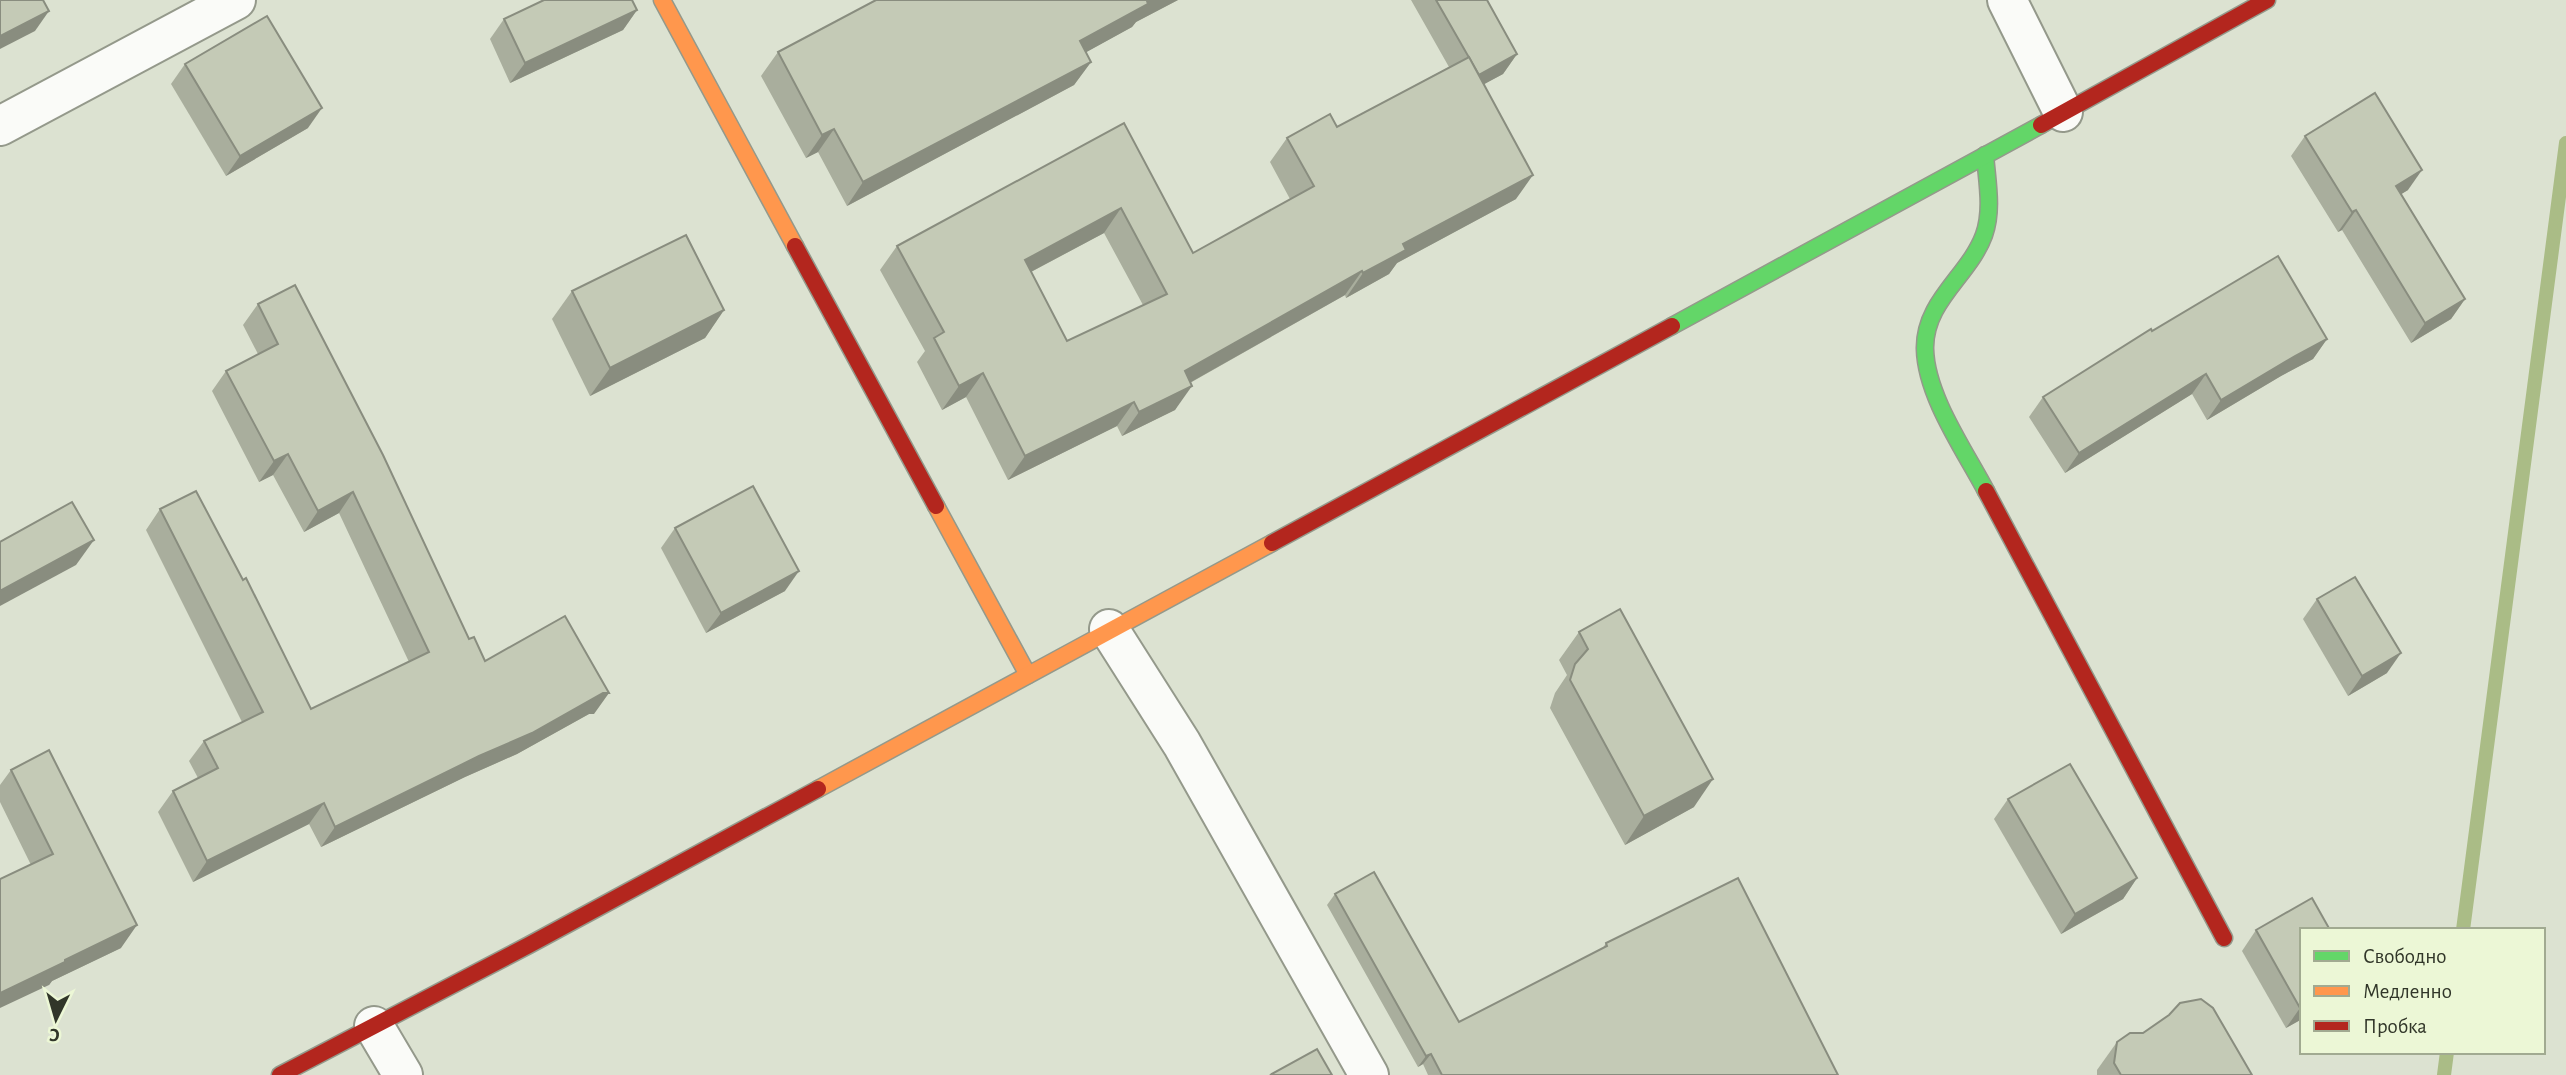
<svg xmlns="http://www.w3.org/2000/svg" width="2566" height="1075" font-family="'Alegreya Sans',sans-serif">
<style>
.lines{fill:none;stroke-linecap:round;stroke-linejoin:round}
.stream{stroke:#aabc86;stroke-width:14}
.street-casing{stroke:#94998b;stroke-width:42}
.fast-casing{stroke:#94998b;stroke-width:19}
.slow-casing{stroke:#94998b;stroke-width:19}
.jam-casing{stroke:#94998b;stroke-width:19}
.street{stroke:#fafbf8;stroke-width:38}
.fast{stroke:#63d668;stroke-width:16}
.slow{stroke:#ff974d;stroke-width:16}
.jam{stroke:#b3261e;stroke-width:16}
.wall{fill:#a9ae9d;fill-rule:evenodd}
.shaded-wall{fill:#898d7f}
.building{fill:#c4cab6;stroke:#898d7f;stroke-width:2;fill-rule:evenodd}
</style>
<rect width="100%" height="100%" fill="#dce2d1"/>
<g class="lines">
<g class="stream">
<path d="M 2463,930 L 2566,143"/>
<path d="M 2444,1075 L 2447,1052"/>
</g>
<defs>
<g id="street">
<path d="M 2007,0 L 2063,112"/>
<path d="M 0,126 L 236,0"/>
<path d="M 1109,629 L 1182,744 L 1369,1075"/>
<path d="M 374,1026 L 403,1075"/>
</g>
<g id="fast">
<path d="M 1985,155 C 1987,181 1993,210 1984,235 C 1969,276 1924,301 1925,349 C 1926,396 1965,451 1986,491"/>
<path d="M 1672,326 L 2041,125"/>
</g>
<g id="slow">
<path d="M 662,0 L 795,246"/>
<path d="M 936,506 L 1028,675"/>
<path d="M 818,789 L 1272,543"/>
</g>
<g id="jam">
<path d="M 2041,125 L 2267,0"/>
<path d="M 795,246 L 936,506"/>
<path d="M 1986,491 L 2224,938"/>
<path d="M 1272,543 L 1672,326"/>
<path d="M 280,1075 L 529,945 L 818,789"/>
</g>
</defs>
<use href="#street" class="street-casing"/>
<use href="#fast" class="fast-casing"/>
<use href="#slow" class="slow-casing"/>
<use href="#jam" class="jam-casing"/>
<use href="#street" class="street"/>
<use href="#fast" class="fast"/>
<use href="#slow" class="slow"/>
<use href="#jam" class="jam"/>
</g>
<g class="wall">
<path d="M 876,0 L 1178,0 L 1136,22 L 1132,27 L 1086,52 L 1091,62 L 1074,85 L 847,206 L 818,152 L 806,158 L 761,76 L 778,52 Z"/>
<path d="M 1411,0 L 1487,0 L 1517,54 L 1503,74 L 1484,84 L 1516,199 L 1397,263 L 1389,274 L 1346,298 L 1345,295 L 1190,383 L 1175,410 L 1122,436 L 1117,426 L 1008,480 L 966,397 L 942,410 L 917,362 L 925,351 L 880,270 L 897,246 L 1124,123 L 1193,253 L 1290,199 L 1270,162 L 1287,138 L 1337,127 L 1449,67 ZM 1104,233 L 1143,305 L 1067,341 L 1031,272 Z"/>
<path d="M 637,10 L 623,30 L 510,83 L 490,39 L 504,19 Z"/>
<path d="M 185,64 L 308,128 L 226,176 L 171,84 Z"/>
<path d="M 2305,136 L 2408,190 L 2401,194 L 2465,299 L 2451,319 L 2411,343 L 2342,230 L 2338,232 L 2291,156 Z"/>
<path d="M 572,291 L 724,310 L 705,338 L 590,396 L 552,319 Z"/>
<path d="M 258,304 L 469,639 L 485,661 L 594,714 L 589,714 L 517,754 L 465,777 L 321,847 L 309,824 L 193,882 L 158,812 L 173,791 L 198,778 L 189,761 L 204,741 L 242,722 L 146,530 L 160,509 L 311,709 L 409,662 L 339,513 L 304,532 L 273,475 L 259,482 L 212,391 L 226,371 L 258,354 L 243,325 Z"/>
<path d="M 2152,331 L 2327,339 L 2313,359 L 2281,376 L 2207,420 L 2192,394 L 2065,473 L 2029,417 L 2043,397 Z"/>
<path d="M 675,528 L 785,591 L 706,633 L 661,548 Z"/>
<path d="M 2317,599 L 2387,673 L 2348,696 L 2303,619 Z"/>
<path d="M 1579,632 L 1694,807 L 1625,845 L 1550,708 L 1555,693 L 1567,675 L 1559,660 Z"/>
<path d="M 11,770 L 121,948 L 52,981 L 49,985 L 31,865 L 0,802 L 0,785 Z"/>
<path d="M 2008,799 L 2137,878 L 2123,899 L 2061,934 L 1994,819 Z"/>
<path d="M 1335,894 L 1459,1022 L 1603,948 L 1606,943 L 1838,1075 L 1428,1075 L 1423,1064 L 1418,1067 L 1327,905 Z"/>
<path d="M 2256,930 L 2302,930 L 2302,1019 L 2286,1028 L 2242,951 Z"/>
<path d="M 2117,1042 L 2252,1075 L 2097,1075 L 2097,1070 Z"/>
</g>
<g class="shaded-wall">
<path d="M 1149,0 L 1178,0 L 1136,22 L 1132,27 L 1063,65 L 1080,41 Z"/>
<path d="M 637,10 L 623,30 L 510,83 L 525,63 Z"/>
<path d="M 49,11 L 35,31 L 0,49 L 0,36 Z"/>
<path d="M 1517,54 L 1503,74 L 1464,95 L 1478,75 Z"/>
<path d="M 1091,62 L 1074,85 L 847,206 L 863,182 Z"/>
<path d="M 322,108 L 308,128 L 226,176 L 240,156 Z"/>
<path d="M 834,129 L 818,152 L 806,158 L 822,135 Z"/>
<path d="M 2422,170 L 2408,190 L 2382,206 L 2396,186 Z"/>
<path d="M 1533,175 L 1516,199 L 1397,263 L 1389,274 L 1346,298 L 1363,273 L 1403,244 Z"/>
<path d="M 1121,208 L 1104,233 L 1008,284 L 1025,260 Z"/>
<path d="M 2356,210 L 2342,230 L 2338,232 L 2352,212 Z"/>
<path d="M 1362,271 L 1345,295 L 1168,395 L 1185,371 Z"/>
<path d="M 2465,299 L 2451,319 L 2411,343 L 2425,323 Z"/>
<path d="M 724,310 L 705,338 L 590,396 L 610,368 Z"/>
<path d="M 2327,339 L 2313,359 L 2281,376 L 2207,420 L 2221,400 L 2295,356 Z"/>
<path d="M 983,373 L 966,397 L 942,410 L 959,386 Z"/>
<path d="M 2206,374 L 2192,394 L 2065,473 L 2079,453 Z"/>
<path d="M 1192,386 L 1175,410 L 1122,436 L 1139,412 Z"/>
<path d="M 1134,402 L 1117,426 L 1008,480 L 1025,456 Z"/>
<path d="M 288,454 L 273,475 L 259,482 L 274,461 Z"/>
<path d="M 353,492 L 339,513 L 304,532 L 318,511 Z"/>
<path d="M 94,540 L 76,565 L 0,606 L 0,591 Z"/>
<path d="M 799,571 L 785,591 L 706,633 L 721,613 Z"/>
<path d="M 2401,653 L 2387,673 L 2348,696 L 2362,676 Z"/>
<path d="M 603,693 L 609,693 L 594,714 L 589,714 L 517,754 L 465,777 L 321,847 L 335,827 Z"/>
<path d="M 1713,779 L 1694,807 L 1625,845 L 1644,816 Z"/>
<path d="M 324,803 L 309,824 L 193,882 L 207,861 Z"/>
<path d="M 2137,878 L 2123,899 L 2061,934 L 2075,914 Z"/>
<path d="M 137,925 L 121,948 L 52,981 L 49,985 L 0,1008 L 0,993 Z"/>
<path d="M 2302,1007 L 2302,1019 L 2286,1028 L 2300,1008 Z"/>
<path d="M 1431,1054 L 1423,1064 L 1418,1067 L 1426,1056 Z"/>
</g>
<g class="building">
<path d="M 0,0 L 43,0 L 49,11 L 0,36 Z"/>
<path d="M 544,0 L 632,0 L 637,10 L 525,63 L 504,19 Z"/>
<path d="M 876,0 L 1149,0 L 1147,1 L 1148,4 L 1080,41 L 1091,62 L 863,182 L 834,129 L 822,135 L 778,52 Z"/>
<path d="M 1436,0 L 1487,0 L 1517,54 L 1479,75 Z"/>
<path d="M 267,16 L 322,108 L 240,156 L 185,64 Z"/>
<path d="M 1469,57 L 1533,175 L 1403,244 L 1406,250 L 1363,273 L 1362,271 L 1185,371 L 1192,386 L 1139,412 L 1134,402 L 1025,456 L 983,373 L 959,386 L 934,338 L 944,332 L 897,246 L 1124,123 L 1193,253 L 1314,186 L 1287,138 L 1330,114 L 1337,127 ZM 1121,208 L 1167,294 L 1067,341 L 1025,260 Z"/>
<path d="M 2375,93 L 2422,170 L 2396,186 L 2465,299 L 2425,323 L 2356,210 L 2352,212 L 2305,136 Z"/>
<path d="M 686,235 L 724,310 L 610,368 L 572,291 Z"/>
<path d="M 2278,256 L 2327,339 L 2295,356 L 2221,400 L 2206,374 L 2079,453 L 2043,397 L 2151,329 L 2152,331 Z"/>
<path d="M 295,285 L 383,455 L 469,639 L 474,637 L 485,661 L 565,616 L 609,693 L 603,693 L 532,733 L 479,756 L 335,827 L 324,803 L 207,861 L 173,791 L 218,768 L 204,741 L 263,712 L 160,509 L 196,491 L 243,580 L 246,578 L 311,709 L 429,652 L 353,492 L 318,511 L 288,454 L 274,461 L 226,371 L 278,344 L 258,304 Z"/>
<path d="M 753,486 L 799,571 L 721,613 L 675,528 Z"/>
<path d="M 72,502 L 94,540 L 0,591 L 0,542 Z"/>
<path d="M 2355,577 L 2401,653 L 2362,676 L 2317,599 Z"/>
<path d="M 1620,609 L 1713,779 L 1644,816 L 1570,680 L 1575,664 L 1588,649 L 1579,632 Z"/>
<path d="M 49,750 L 137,925 L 65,960 L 65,962 L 0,993 L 0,879 L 53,854 L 11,770 Z"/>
<path d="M 2070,764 L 2137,878 L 2075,914 L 2008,799 Z"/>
<path d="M 1374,872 L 1459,1022 L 1607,946 L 1606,943 L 1738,878 L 1838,1075 L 1442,1075 L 1431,1054 L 1426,1056 L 1335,894 Z"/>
<path d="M 2312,898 L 2330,930 L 2302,930 L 2302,1007 L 2300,1008 L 2256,930 Z"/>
<path d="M 2201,999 L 2213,1008 L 2252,1075 L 2121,1075 L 2114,1063 L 2117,1042 L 2130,1033 L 2143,1033 L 2169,1015 L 2180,1003 Z"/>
<path d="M 1317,1049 L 1332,1075 L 1270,1075 Z"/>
</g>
<rect x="2300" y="928" width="245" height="126" fill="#ecf7d6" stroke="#a1aa91" stroke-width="2"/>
<rect x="2314" y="951" width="35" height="10" fill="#63d668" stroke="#a1aa91" stroke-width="2"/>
<text x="2363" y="963" font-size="21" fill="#313629">Свободно</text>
<rect x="2314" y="986" width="35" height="10" fill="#ff974d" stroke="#a1aa91" stroke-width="2"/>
<text x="2363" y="998" font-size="21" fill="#313629">Медленно</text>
<rect x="2314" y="1021" width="35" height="10" fill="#b3261e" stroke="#a1aa91" stroke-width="2"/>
<text x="2363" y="1033" font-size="21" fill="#313629">Пробка</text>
<g transform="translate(56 1019) rotate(185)" stroke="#ecf7d6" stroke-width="5" paint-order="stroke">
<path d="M0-5L12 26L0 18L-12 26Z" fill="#313629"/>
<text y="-10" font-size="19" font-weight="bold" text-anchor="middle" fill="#313629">С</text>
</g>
</svg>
